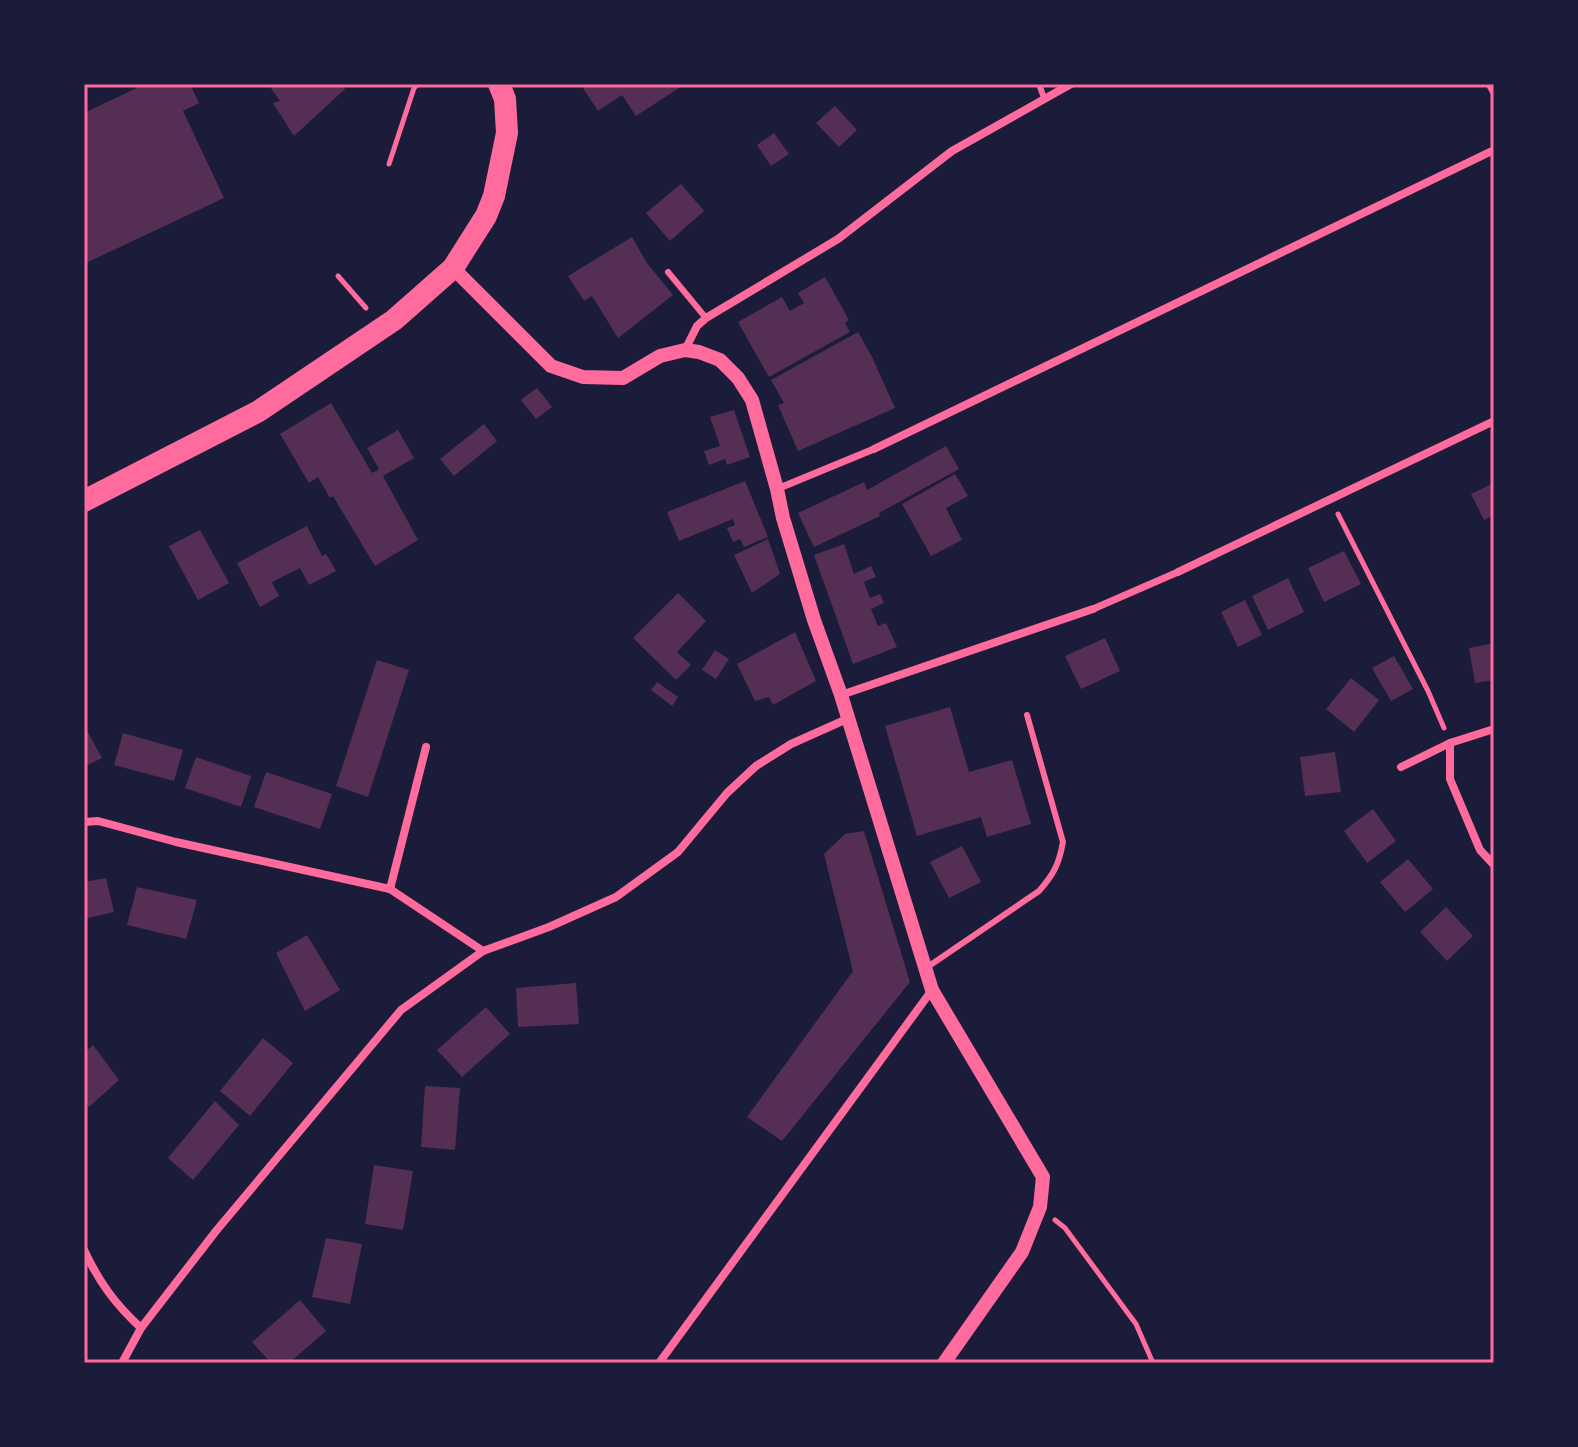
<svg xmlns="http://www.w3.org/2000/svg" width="1578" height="1447" font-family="Barlow,sans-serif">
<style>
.building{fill:#542f53}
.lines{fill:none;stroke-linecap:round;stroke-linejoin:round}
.path{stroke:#ff6b9d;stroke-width:5}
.service{stroke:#ff6b9d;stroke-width:6}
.pedestrian{stroke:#ff6b9d;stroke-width:7}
.minor{stroke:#ff6b9d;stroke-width:8}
.tertiary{stroke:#ff6b9d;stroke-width:14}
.trunk{stroke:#ff6b9d;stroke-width:22}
.neatline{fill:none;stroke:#ff6b9d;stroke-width:3}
</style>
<rect width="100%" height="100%" fill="#1b1b3a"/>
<g class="building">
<path d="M 145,84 L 190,84 L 199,103 L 183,111 L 224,198 L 84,264 L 84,113 Z"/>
<path d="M 268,84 L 342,84 L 345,89 L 294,136 L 273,103 L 280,101 Z"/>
<path d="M 588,84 L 685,84 L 636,116 L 622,95 L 598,111 L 583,88 Z"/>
<path d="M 835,106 L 857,130 L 839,147 L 816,123 Z"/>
<path d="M 774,133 L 789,154 L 771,166 L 757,145 Z"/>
<path d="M 681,184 L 704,211 L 670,241 L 646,213 Z"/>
<path d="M 632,237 L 647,263 L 673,295 L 618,338 L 592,296 L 584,301 L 568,276 Z"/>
<path d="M 825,277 L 849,320 L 845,323 L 850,332 L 769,377 L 738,322 L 782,297 L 790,311 L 804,303 L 798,293 Z"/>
<path d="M 858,332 L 872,357 L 895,408 L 798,451 L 778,405 L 784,403 L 771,380 Z"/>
<path d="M 537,388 L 552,407 L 536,419 L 521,400 Z"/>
<path d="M 331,403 L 372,473 L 379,469 L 367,448 L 398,430 L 414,458 L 383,476 L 418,540 L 375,566 L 333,496 L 330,498 L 318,477 L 309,483 L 280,434 Z"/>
<path d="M 734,410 L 750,457 L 727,465 L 725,459 L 709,465 L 704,451 L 720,446 L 710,417 Z"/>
<path d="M 484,424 L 497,441 L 454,476 L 440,459 Z"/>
<path d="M 946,446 L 959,469 L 879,513 L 880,516 L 814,547 L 798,513 L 864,482 L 867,490 Z"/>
<path d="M 955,474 L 968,496 L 946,508 L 962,540 L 931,556 L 902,504 Z"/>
<path d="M 745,481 L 768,537 L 744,547 L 740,539 L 733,542 L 727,528 L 735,525 L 733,519 L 679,541 L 667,512 Z"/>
<path d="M 1494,483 L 1494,515 L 1484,520 L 1471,494 Z"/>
<path d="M 307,526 L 322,556 L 326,554 L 336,571 L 309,585 L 300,568 L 272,582 L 279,596 L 260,607 L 237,563 Z"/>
<path d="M 200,530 L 229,583 L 198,600 L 169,546 Z"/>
<path d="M 768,539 L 780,574 L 752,593 L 734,555 Z"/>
<path d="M 844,544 L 854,574 L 871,566 L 876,577 L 864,582 L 870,598 L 880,594 L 884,603 L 871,609 L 878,626 L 886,623 L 897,647 L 853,664 L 814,555 Z"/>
<path d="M 1344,551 L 1361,584 L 1324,602 L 1308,568 Z"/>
<path d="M 1288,578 L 1304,612 L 1268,630 L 1252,596 Z"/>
<path d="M 678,593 L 706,621 L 677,652 L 691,665 L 676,680 L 633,638 Z"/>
<path d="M 1245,600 L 1262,635 L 1238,647 L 1221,612 Z"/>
<path d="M 795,632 L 816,681 L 773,705 L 769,697 L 755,701 L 737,664 Z"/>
<path d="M 1105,638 L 1120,671 L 1081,689 L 1065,656 Z"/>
<path d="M 1494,643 L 1494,680 L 1475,683 L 1469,648 Z"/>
<path d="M 715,650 L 729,659 L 716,679 L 702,670 Z"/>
<path d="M 1394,656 L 1413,689 L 1391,701 L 1372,668 Z"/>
<path d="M 377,660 L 409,670 L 368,797 L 336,786 Z"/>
<path d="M 1351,678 L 1379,700 L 1354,732 L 1326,709 Z"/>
<path d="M 657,682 L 678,697 L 672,706 L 651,690 Z"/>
<path d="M 950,707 L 969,772 L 1012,760 L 1031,824 L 987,837 L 981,817 L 917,836 L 885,726 Z"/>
<path d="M 84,725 L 102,758 L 84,767 Z"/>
<path d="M 123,733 L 183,750 L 174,781 L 114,765 Z"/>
<path d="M 1335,752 L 1341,792 L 1305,796 L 1300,757 Z"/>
<path d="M 196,757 L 251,776 L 241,807 L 185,788 Z"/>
<path d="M 266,772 L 332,794 L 320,829 L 254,807 Z"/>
<path d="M 1373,809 L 1396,841 L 1367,863 L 1344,831 Z"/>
<path d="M 864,831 L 910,982 L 782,1141 L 747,1117 L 853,971 L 824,854 L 845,834 Z"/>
<path d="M 962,846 L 981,882 L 949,898 L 930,862 Z"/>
<path d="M 1408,859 L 1433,889 L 1405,912 L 1380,882 Z"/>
<path d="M 106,878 L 114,912 L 84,919 L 84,882 Z"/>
<path d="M 137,887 L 197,900 L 186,939 L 127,925 Z"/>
<path d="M 1446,907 L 1473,936 L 1447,961 L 1420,932 Z"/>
<path d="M 307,935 L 340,990 L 305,1011 L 276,953 Z"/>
<path d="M 576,983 L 579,1024 L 518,1027 L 516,988 Z"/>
<path d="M 486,1007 L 510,1034 L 462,1077 L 437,1050 Z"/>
<path d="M 263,1038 L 293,1063 L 250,1116 L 220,1091 Z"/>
<path d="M 93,1045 L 119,1080 L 89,1107 L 84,1100 L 84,1053 Z"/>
<path d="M 425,1086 L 460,1088 L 455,1150 L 421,1147 Z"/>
<path d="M 215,1101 L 239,1125 L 193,1180 L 168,1158 Z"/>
<path d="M 374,1165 L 413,1171 L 403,1230 L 365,1224 Z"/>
<path d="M 326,1238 L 362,1244 L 350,1304 L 312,1297 Z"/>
<path d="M 300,1300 L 326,1331 L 289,1363 L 271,1363 L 252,1342 Z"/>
</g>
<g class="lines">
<g class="path">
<path d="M 1488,84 L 1494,95"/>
<path d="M 389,164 L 414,88 L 418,84"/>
<path d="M 338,276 L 366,308"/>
<path d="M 1338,514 L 1428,691 L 1444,728"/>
<path d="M 1055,1220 L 1065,1228 L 1136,1324 L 1153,1363"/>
</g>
<g class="service">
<path d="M 1039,84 L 1044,98"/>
<path d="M 668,272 L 706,318"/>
<path d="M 926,968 L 1039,891 C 1054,874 1059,864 1063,842 L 1027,715"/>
</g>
<g class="pedestrian">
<path d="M 777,489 L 874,449"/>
<path d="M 1093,609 L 1178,572"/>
</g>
<g class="minor">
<path d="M 685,350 L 697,326 L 706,318 L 838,239 L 952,151 L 1071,84"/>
<path d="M 874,449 L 1494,150"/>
<path d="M 1178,572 L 1494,421"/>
<path d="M 841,695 L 1093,609"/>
<path d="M 1494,729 L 1450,743 L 1450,779 L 1480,850 L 1494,865"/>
<path d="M 1401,767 L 1450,743"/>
<path d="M 84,822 L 98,821 L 176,842 L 390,889 L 483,951"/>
<path d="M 390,889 L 426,747"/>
<path d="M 84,1250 C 99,1282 115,1304 141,1328"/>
<path d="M 122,1363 L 141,1328 L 216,1231 L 401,1010 L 483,951 L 549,927 L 616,897 L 678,852 L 727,793 L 756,766 L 791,744 L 847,719"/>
<path d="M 659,1363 L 932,990"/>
</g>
<path class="tertiary" d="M 453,268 L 551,366 L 583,377 L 623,378 L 660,356 L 685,350 L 699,352 L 720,360 L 738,378 L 752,400 L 777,489 L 783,518 L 814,620 L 841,695 L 932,990 L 1043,1177 L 1040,1207 L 1022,1252 L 944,1363"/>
<path class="trunk" d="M 84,501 L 259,411 L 394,320 L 453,268 L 486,216 L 494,196 L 507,133 L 505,99 L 499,84"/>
</g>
<rect width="1578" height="1447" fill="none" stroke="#1b1b3a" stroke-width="172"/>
<rect x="86" y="86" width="1406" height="1275" class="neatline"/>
</svg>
